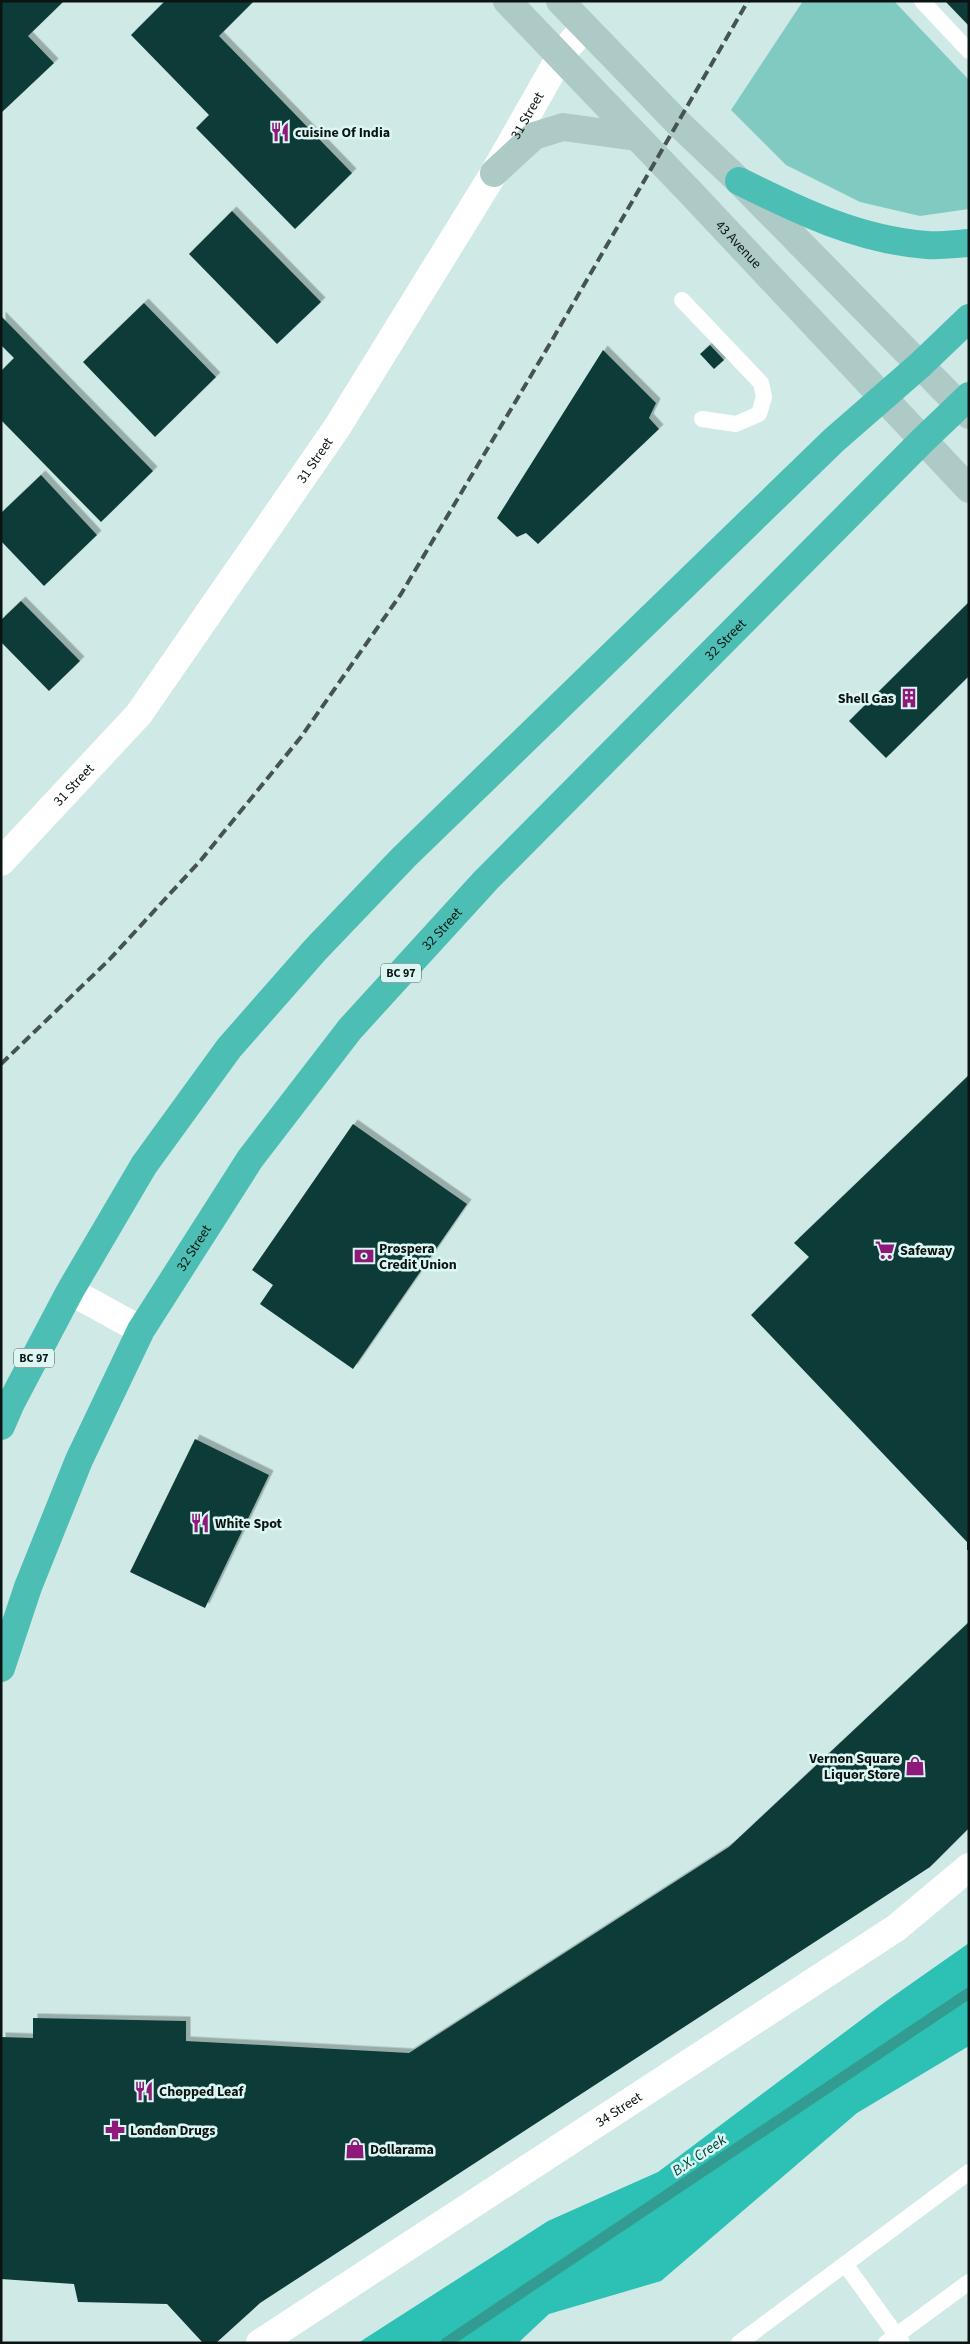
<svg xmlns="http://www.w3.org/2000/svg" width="970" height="2344" font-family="'Source Sans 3',sans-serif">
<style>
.green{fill:#81cac2}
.forest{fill:#2dc0b4}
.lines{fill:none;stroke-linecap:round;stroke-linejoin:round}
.stream{stroke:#329b92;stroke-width:11}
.building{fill:#0f3b37;filter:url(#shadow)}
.lane{stroke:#fff;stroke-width:16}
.street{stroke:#fff;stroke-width:28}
.secondary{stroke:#adcac7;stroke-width:28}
.highway{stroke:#4dbeb3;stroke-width:28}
.rail{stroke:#455351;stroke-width:4;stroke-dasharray:10 5;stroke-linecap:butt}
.labels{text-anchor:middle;stroke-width:5;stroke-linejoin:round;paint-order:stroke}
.shield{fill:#dcf7f3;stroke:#4a5856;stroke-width:1}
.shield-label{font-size:12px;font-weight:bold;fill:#0b1413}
.street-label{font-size:14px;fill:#0b1413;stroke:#dcf7f3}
.poi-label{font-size:14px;font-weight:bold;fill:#0b1413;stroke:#dcf7f3;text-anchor:start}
.water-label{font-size:15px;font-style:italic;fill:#00423d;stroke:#dcf7f3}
</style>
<defs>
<filter id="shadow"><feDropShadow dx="4.5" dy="-4.5" stdDeviation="0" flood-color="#0004"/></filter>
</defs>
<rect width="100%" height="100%" fill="#cfeae6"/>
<path class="green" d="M 803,1 L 894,1 L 969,80 L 969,209 L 920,216 L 860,202 L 786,165 L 731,110 Z"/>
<path class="forest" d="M 969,1943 L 969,2046 L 857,2113 L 661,2281 L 549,2314 L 518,2343 L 358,2343 L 548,2221 L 658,2172 L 885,2002 Z"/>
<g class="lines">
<path class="stream" d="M 446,2343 L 969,1993"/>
</g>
<g class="building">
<path d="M 1,1 L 64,1 L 28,36 L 54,63 L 1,113 Z"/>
<path d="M 165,1 L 254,1 L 219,36 L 352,173 L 295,229 L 196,128 L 209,115 L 131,35 Z"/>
<path d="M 945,1 L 969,1 L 969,26 Z"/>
<path d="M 232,211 L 321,302 L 277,344 L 189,254 Z"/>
<path d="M 144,303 L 216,377 L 155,437 L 83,362 Z"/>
<path d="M 1,316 L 153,471 L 101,522 L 1,420 L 1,371 L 14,358 L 1,345 Z"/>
<path d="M 710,345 L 724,360 L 714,369 L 700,354 Z"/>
<path d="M 603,350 L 656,403 L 649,418 L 659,429 L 538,544 L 526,533 L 517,537 L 497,518 Z"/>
<path d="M 41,475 L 97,535 L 44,586 L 1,541 L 1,513 Z"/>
<path d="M 21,601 L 80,661 L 49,691 L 1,642 L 1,620 Z"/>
<path d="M 969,602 L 969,676 L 886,758 L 849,721 Z"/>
<path d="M 969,1075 L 969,1550 L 967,1550 L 967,1542 L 751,1315 L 809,1257 L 794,1243 Z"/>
<path d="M 353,1124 L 467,1204 L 353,1369 L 260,1304 L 273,1285 L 252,1270 Z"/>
<path d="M 195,1439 L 269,1475 L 205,1608 L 130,1572 Z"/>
<path d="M 969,1622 L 969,1828 L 930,1867 L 260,2303 L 216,2343 L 203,2343 L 167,2304 L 78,2302 L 74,2284 L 1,2279 L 1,2037 L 33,2038 L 33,2018 L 186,2021 L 186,2041 L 409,2053 L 729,1847 Z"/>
</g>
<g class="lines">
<g class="lane">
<path d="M 922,1 L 969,51"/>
<path d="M 682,300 L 761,383 L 764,397 L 759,414 L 736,424 L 702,419"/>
<path d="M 845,2264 L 902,2343"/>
<path d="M 739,2343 L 969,2172"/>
<path d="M 886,2343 L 969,2282"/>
</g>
<g class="street">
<path id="s1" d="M 1,862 L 139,714 L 338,426 L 494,173 L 560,57 L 584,27"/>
<path d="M 70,1291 L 141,1330"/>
<path id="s2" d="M 260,2343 L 896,1928 L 969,1867"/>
</g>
<g class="secondary">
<path id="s3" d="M 507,1 L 691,193 L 969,489"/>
<path d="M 560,1 L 678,123 L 739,181 L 969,415"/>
<path d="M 494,173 L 534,136 L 563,127 L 636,137"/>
</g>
<g class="highway">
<path d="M 739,181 C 799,211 859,240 927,245 C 940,246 955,244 969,243"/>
<path d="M 1,1426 L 11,1403 L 70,1291 L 144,1165 L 229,1048 L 316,949 L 404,857 L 834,440 L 920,365 L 969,318"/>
<path id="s4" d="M 1,1668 L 28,1587 L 79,1460 L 141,1330 L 250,1159 L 350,1029 L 486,880 L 923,440 L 969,396"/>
</g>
<path class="rail" d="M 1,1064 L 109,960 L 201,860 L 301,737 L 401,594 L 551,342 L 748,1"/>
</g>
<defs>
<symbol id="restaurant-bare" viewBox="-9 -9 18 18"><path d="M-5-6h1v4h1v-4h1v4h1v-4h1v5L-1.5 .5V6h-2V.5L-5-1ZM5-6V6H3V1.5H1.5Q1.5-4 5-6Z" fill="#8e197a" stroke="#dcf7f3" stroke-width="2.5" paint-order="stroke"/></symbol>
<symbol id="building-bare" viewBox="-9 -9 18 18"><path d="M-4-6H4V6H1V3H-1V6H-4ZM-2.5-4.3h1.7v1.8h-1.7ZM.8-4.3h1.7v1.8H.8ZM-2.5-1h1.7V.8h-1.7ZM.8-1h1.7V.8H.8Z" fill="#8e197a" stroke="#dcf7f3" stroke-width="2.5" paint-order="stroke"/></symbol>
<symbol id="supermarket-bare" viewBox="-9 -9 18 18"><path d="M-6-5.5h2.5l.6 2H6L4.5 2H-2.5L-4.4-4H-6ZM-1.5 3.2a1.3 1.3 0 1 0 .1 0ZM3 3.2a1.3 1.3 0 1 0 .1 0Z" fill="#8e197a" stroke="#dcf7f3" stroke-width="2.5" paint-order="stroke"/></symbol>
<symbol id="bank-bare" viewBox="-9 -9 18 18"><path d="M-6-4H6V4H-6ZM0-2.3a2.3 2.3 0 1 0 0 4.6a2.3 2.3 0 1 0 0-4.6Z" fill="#8e197a" stroke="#dcf7f3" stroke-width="2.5" paint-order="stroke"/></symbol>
<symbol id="shop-bare" viewBox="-9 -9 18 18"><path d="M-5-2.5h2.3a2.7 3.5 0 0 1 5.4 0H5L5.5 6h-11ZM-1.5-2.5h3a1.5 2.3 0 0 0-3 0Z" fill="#8e197a" stroke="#dcf7f3" stroke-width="2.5" paint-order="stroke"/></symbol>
<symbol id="pharmacy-bare" viewBox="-9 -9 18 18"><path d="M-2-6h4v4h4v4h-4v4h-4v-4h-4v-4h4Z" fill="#8e197a" stroke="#dcf7f3" stroke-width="2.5" paint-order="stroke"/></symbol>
</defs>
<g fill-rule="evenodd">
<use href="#restaurant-bare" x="266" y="118" width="28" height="28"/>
<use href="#building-bare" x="895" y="684" width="28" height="28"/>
<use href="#supermarket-bare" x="871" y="1236" width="28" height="28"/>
<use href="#bank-bare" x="350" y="1242" width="28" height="28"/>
<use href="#restaurant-bare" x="186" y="1509" width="28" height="28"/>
<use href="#shop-bare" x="901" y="1752" width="28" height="28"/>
<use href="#restaurant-bare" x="130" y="2077" width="28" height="28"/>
<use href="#pharmacy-bare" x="101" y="2116" width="28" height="28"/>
<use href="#shop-bare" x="341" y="2135" width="28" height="28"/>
</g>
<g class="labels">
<g class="shield">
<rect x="381" y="963.5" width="40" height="19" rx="4"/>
<rect x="14" y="1348.5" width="40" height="19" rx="4"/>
</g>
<g class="shield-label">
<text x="401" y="977">BC 97</text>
<text x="34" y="1362">BC 97</text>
</g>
<g class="street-label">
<text dy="5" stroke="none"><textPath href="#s1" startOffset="916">31 Street</textPath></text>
<text dy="5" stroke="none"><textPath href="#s3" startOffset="336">43 Avenue</textPath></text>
<text dy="5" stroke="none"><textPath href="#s1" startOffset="511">31 Street</textPath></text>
<text dy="5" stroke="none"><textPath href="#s4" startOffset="1274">32 Street</textPath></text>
<text dy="5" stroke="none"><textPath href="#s1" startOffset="106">31 Street</textPath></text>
<text dy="5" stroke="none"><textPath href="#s4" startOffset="869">32 Street</textPath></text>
<text dy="5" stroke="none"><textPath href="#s4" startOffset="464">32 Street</textPath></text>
<text dy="5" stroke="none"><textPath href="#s2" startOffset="428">34 Street</textPath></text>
</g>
<g class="poi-label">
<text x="295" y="137">cuisine Of India</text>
<text x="894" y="703" text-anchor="end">Shell Gas</text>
<text x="379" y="1253">Prospera<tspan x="379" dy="16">Credit Union</tspan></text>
<text x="900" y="1255">Safeway</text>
<text x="215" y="1528">White Spot</text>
<text x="900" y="1763" text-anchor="end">Vernon Square<tspan x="900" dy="16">Liquor Store</tspan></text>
<text x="159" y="2096">Chopped Leaf</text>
<text x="130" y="2135">London Drugs</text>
<text x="370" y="2154">Dollarama</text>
</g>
<g class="water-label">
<text transform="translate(699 2155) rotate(-34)" y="5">B.X. Creek</text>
</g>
</g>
<rect width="970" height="2344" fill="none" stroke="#0b1413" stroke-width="5"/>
</svg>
